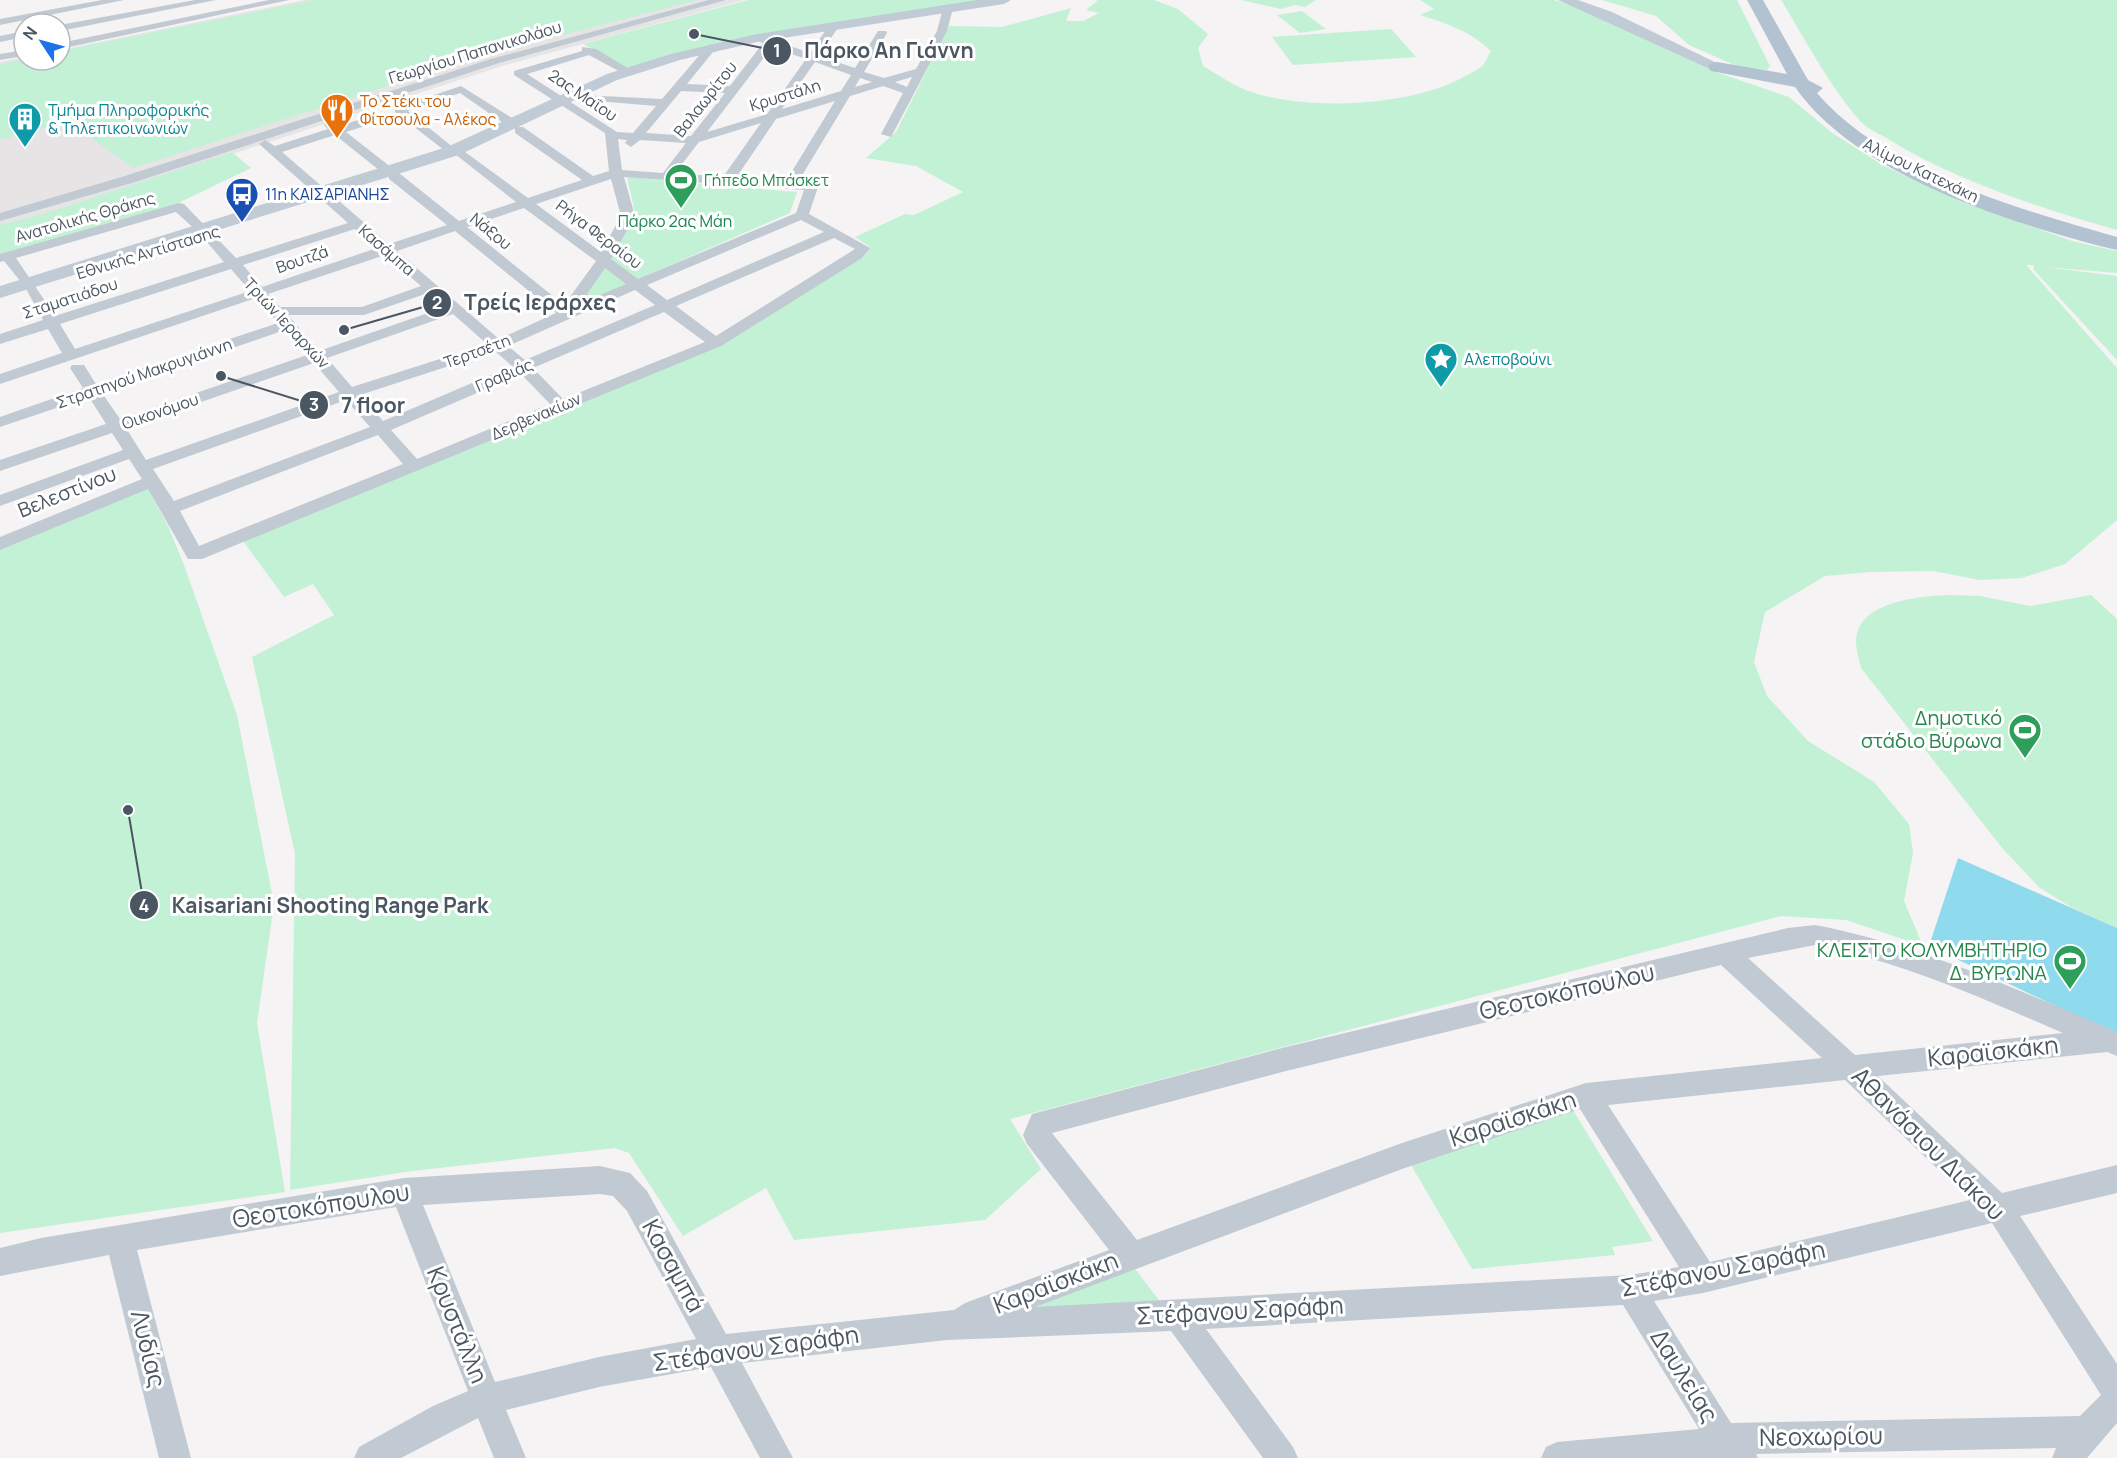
<svg xmlns="http://www.w3.org/2000/svg" width="2117" height="1458" font-family="Manrope,sans-serif">
<style>
.education{fill:#e6e4e5}
.green{fill:#c3f1d5}
.water{fill:#90daee}
.lines{fill:none;stroke-linecap:round;stroke-linejoin:round}
.minor{fill:#c1cad2;fill-rule:evenodd}
.secondary{fill:#c1cbd6;fill-rule:evenodd}
.primary{fill:#b3c2d1;fill-rule:evenodd}
.labels{text-anchor:middle;stroke-width:6;stroke-linejoin:round;paint-order:stroke}
.far-street-label{font-size:16px;fill:#4a5661;stroke:#fff}
.far-food-label{font-size:16px;fill:#c56008;stroke:#fff;text-anchor:start}
.far-culture-label{font-size:16px;fill:#0d838f;stroke:#fff;text-anchor:start}
.far-leisure-label{font-size:16px;fill:#27864d;stroke:#fff;text-anchor:start}
.far-transit-label{font-size:16px;fill:#164399;stroke:#fff;text-anchor:start}
.far-park-label{font-size:16px;fill:#17864f;stroke:#fff}
.street-label{font-size:20px;fill:#4a5661;stroke:#fff}
.leisure-label{font-size:20px;fill:#27864d;stroke:#fff;text-anchor:end}
.near-street-label{font-size:24px;fill:#4a5661;stroke:#fff}
.leader{fill:none;stroke:#4a5661;stroke-width:2}
.callout-dot{fill:#4a5661;stroke:#fff;stroke-width:2}
.mark-label{font-size:18px;text-anchor:middle;font-weight:bold;fill:#fff}
.callout-label{font-size:21px;text-anchor:middle;font-weight:bold;fill:#4a5661;stroke:#fff;stroke-width:6;stroke-linejoin:round;paint-order:stroke}
</style>
<rect width="100%" height="100%" fill="#f5f3f3"/>
<path class="education" d="M 305,0 L 744,0 L 502,66 L 113,193 L 41,216 L 0,225 L 0,62 L 24,57 L 24,60 L 60,60 L 60,50 Z"/>
<g class="green">
<path d="M 314,0 L 697,0 L 478,57 L 133,168 L 68,121 L 0,140 L 0,64 L 24,59 L 60,60 L 60,51 Z"/>
<path d="M 748,0 L 982,0 C 864,19 742,31 629,69 L 583,44 Z"/>
<path d="M 1098,0 L 1154,0 L 1178,9 L 1208,34 L 1198,48 L 1203,66 C 1215,73 1227,81 1239,87 C 1295,113 1408,107 1462,78 C 1468,74 1477,71 1482,66 C 1486,63 1488,55 1491,51 C 1470,31 1448,24 1420,15 L 1434,9 L 1420,0 L 1554,0 L 1578,7 L 1716,72 L 1789,97 L 1831,132 L 1882,165 L 1965,203 L 2072,241 L 2117,251 L 2117,273 L 2045,267 L 2117,276 L 2117,360 L 2033,269 L 2034,265 L 2026,265 L 2117,368 L 2117,520 L 2065,564 L 2022,578 L 1980,580 L 1933,571 L 1870,572 L 1825,576 L 1765,612 L 1754,662 L 1767,696 L 1808,741 L 1874,782 L 1909,824 L 1913,853 L 1904,901 L 1923,946 L 1846,920 L 1781,916 L 1010,1119 L 1041,1169 L 985,1220 L 794,1240 L 766,1188 L 683,1236 L 629,1153 L 615,1148 L 412,1171 L 290,1190 L 295,854 L 252,657 L 334,615 L 313,584 L 284,597 L 243,541 L 717,347 L 864,256 L 870,247 L 855,237 L 905,214 L 914,215 L 963,192 L 916,166 L 866,158 L 896,132 L 949,26 L 1002,27 L 1071,8 L 1066,21 L 1083,21 L 1099,13 L 1086,10 Z"/>
<path d="M 1241,0 L 1316,0 L 1305,7 L 1295,5 L 1281,9 Z"/>
<path d="M 1602,0 L 1737,0 L 1770,66 L 1767,70 L 1739,67 L 1689,45 L 1656,16 Z"/>
<path d="M 1781,0 L 2117,0 L 2117,230 C 2042,209 1954,180 1888,139 C 1880,134 1868,129 1861,122 C 1829,86 1806,40 1781,0 Z"/>
<path d="M 1302,11 L 1326,29 L 1300,33 L 1277,15 Z"/>
<path d="M 1391,29 L 1416,57 L 1293,65 L 1272,37 Z"/>
<path d="M 232,152 L 251,168 L 170,207 L 0,257 L 0,225 L 46,213 Z"/>
<path d="M 627,177 L 797,192 L 790,213 L 588,301 L 582,294 L 636,217 Z"/>
<path d="M 147,487 L 168,526 L 184,565 L 237,715 L 274,904 L 257,1023 L 285,1192 L 0,1233 L 0,548 Z"/>
<path d="M 1951,595 L 1980,596 L 2030,606 L 2091,595 L 2117,619 L 2117,928 L 2071,907 L 2040,888 L 2003,849 L 1861,668 C 1859,657 1853,642 1858,631 C 1868,600 1924,596 1951,595 Z"/>
<path d="M 1571,1107 L 1653,1241 L 1612,1247 L 1615,1255 L 1472,1269 L 1411,1165 Z"/>
<path d="M 1132,1265 L 1162,1304 L 1037,1314 L 1035,1300 Z"/>
</g>
<path class="water" d="M 1958,858 L 2117,928 L 2117,1035 L 1929,946 Z"/>
<g class="lines">
<g class="minor">
<path d="M 102,0 L 124,0 L 0,25 L 0,19 Z"/>
<path d="M 195,0 L 216,0 L 60,31 L 60,25 Z"/>
<path d="M 269,0 L 289,0 L 60,49 L 60,43 Z"/>
<path d="M 709,0 L 726,0 L 499,63 L 135,182 L 0,221 L 0,213 L 125,176 L 491,59 Z"/>
<path d="M 948,5 L 953,8 L 947,31 L 891,137 L 881,134 L 903,93 L 883,86 L 850,96 L 798,182 L 812,183 L 818,187 L 809,214 L 870,248 L 862,258 L 721,346 L 202,559 L 188,559 L 148,489 L 0,550 L 0,537 L 142,479 L 129,459 L 0,506 L 0,495 L 123,450 L 112,433 L 0,471 L 0,460 L 106,424 L 89,397 L 0,427 L 0,417 L 83,388 L 70,368 L 72,365 L 84,365 L 96,384 L 278,323 L 256,298 L 0,384 L 0,374 L 62,353 L 48,329 L 0,344 L 0,334 L 43,320 L 25,287 L 4,261 L 0,262 L 0,254 L 179,203 L 184,204 L 236,258 L 348,223 L 259,144 L 265,140 L 275,146 L 328,129 L 324,125 L 326,122 L 334,122 L 339,126 L 377,114 L 381,115 L 381,121 L 346,132 L 392,168 L 393,172 L 399,173 L 459,221 L 516,202 L 455,154 L 449,154 L 395,112 L 395,108 L 461,86 L 517,121 L 517,127 L 509,127 L 460,93 L 408,111 L 459,152 L 465,152 L 528,198 L 582,180 L 515,133 L 515,127 L 523,127 L 593,176 L 609,171 L 605,133 L 514,75 L 514,71 L 582,51 L 582,47 L 596,49 L 636,73 L 626,75 L 589,55 L 527,74 L 617,132 L 633,133 L 656,106 L 586,100 L 582,99 L 582,95 L 662,99 L 708,45 L 712,44 L 717,47 L 687,84 L 730,86 L 763,43 L 754,40 L 754,36 L 762,36 L 810,53 L 830,24 L 834,23 L 839,26 L 819,56 L 855,68 L 878,31 L 886,31 L 887,33 L 864,72 L 884,78 L 916,69 L 937,31 L 943,8 ZM 772,47 L 806,59 L 767,114 L 707,132 ZM 815,62 L 851,75 L 841,91 L 782,109 ZM 912,77 L 907,87 L 895,82 ZM 860,78 L 872,82 L 855,87 ZM 681,91 L 725,93 L 691,136 L 646,133 ZM 835,101 L 786,181 L 736,178 L 776,119 ZM 761,123 L 723,177 L 675,173 L 699,142 ZM 335,135 L 384,174 L 389,175 L 389,179 L 447,225 L 389,244 L 282,152 ZM 618,139 L 627,140 L 625,143 L 631,147 L 640,140 L 686,143 L 663,173 L 622,170 ZM 624,177 L 804,190 L 796,213 L 638,279 L 611,259 L 635,216 ZM 611,179 L 621,216 L 601,252 L 536,204 ZM 524,208 L 596,261 L 564,305 L 467,227 ZM 176,212 L 200,234 L 224,262 L 55,316 L 16,258 ZM 801,220 L 824,232 L 667,300 L 647,285 ZM 355,229 L 377,248 L 262,287 L 243,265 ZM 455,231 L 556,313 L 499,339 L 397,251 ZM 834,238 L 855,249 L 716,336 L 676,306 ZM 385,255 L 421,286 L 362,307 L 280,307 L 268,294 ZM 605,268 L 626,284 L 581,303 ZM 231,269 L 250,291 L 75,349 L 60,324 ZM 635,290 L 655,305 L 525,360 L 508,346 ZM 428,293 L 445,307 L 319,351 L 288,315 L 364,315 ZM 664,312 L 705,342 L 563,399 L 533,368 ZM 453,314 L 487,344 L 352,387 L 327,358 ZM 285,330 L 307,355 L 120,419 L 102,393 ZM 495,351 L 512,366 L 383,421 L 360,395 ZM 314,363 L 339,392 L 146,460 L 126,428 ZM 521,374 L 550,404 L 417,459 L 391,430 ZM 346,400 L 370,427 L 174,501 L 153,469 ZM 378,435 L 403,464 L 199,546 L 180,511 Z"/>
<path d="M 24,31 L 24,37 L 0,42 L 0,36 Z"/>
<path d="M 24,50 L 24,56 L 0,60 L 0,54 Z"/>
<path d="M 1815,925 C 1920,945 2019,990 2117,1032 L 2117,1056 L 2107,1052 L 1878,1076 L 2002,1193 L 2117,1165 L 2117,1193 L 2020,1216 L 2117,1364 L 2117,1423 L 2087,1458 L 2052,1458 L 2056,1448 L 1756,1454 L 1758,1458 L 1541,1458 L 1546,1447 L 1557,1442 L 1699,1429 L 1623,1305 L 1206,1329 L 1293,1447 L 1298,1458 L 1263,1458 L 1171,1331 L 947,1340 L 742,1363 L 793,1458 L 760,1458 L 711,1367 L 599,1387 L 506,1410 L 526,1458 L 494,1458 L 478,1418 L 401,1458 L 354,1458 L 359,1447 L 433,1406 L 468,1391 L 396,1207 L 137,1250 L 191,1458 L 159,1458 L 109,1255 L 0,1276 L 0,1248 L 41,1238 L 404,1178 L 600,1166 L 630,1173 L 647,1191 L 726,1334 L 954,1310 L 965,1303 L 1109,1250 L 1027,1144 L 1023,1135 L 1032,1114 L 1286,1047 L 1788,928 ZM 1815,945 C 1902,962 1982,998 2063,1033 L 1855,1055 L 1748,958 ZM 1721,965 L 1822,1058 L 1586,1083 L 1402,1143 L 1137,1240 L 1052,1133 L 1286,1071 ZM 1845,1080 L 1970,1200 L 1710,1262 L 1608,1105 ZM 1580,1109 L 1679,1267 L 1630,1275 L 1035,1307 L 1402,1169 ZM 600,1194 L 613,1196 L 627,1211 L 696,1339 L 599,1357 L 495,1382 L 423,1205 ZM 1992,1223 L 2101,1395 L 2080,1416 L 1731,1423 L 1654,1301 L 1703,1293 Z"/>
</g>
<g class="secondary">
<path d="M 977,0 L 1011,0 L 1004,4 L 757,42 L 680,60 L 617,80 L 459,155 L 0,298 L 0,286 L 447,147 L 607,74 L 671,54 L 757,34 Z"/>
<path d="M 1558,0 L 1578,0 L 1612,12 L 1725,67 L 1717,72 L 1712,70 Z"/>
</g>
<path class="primary" d="M 1747,0 L 1763,0 L 1808,80 L 1823,88 L 1817,93 C 1883,171 2022,210 2117,237 L 2117,250 C 2015,225 1857,176 1795,87 L 1711,71 L 1708,67 L 1711,63 L 1717,62 L 1787,74 Z"/>
</g>
<defs>
<symbol id="restaurant-pin" viewBox="-11 -11 22 30"><path d="M0 17L-7.5 6A9.5 9.5 0 1 1 7.5 6Z" fill="#e8710a" stroke="#fff"/><path d="M-5-6h1v4h1v-4h1v4h1v-4h1v5L-1.5 .5V6h-2V.5L-5-1ZM5-6V6H3V1.5H1.5Q1.5-4 5-6Z" fill="#fff"/></symbol>
<symbol id="building-pin" viewBox="-11 -11 22 30"><path d="M0 17L-7.5 6A9.5 9.5 0 1 1 7.5 6Z" fill="#0f9aa8" stroke="#fff"/><path d="M-4-6H4V6H1V3H-1V6H-4ZM-2.5-4.3h1.7v1.8h-1.7ZM.8-4.3h1.7v1.8H.8ZM-2.5-1h1.7V.8h-1.7ZM.8-1h1.7V.8H.8Z" fill="#fff"/></symbol>
<symbol id="stadium-pin" viewBox="-11 -11 22 30"><path d="M0 17L-7.5 6A9.5 9.5 0 1 1 7.5 6Z" fill="#2e9e5b" stroke="#fff"/><path d="M0-5a6.5 5 0 1 0 0 10a6.5 5 0 1 0 0-10ZM-3.5-1.8h7v3.6h-7Z" fill="#fff"/></symbol>
<symbol id="bus-pin" viewBox="-11 -11 22 30"><path d="M0 17L-7.5 6A9.5 9.5 0 1 1 7.5 6Z" fill="#1a4fb4" stroke="#fff"/><path d="M-5-6H5V4H4V6H2V4H-2V6H-4V4H-5ZM-3.5-4V0h7V-4ZM-3.5 1.2v1.5H-2V1.2ZM2 1.2v1.5H3.5V1.2Z" fill="#fff"/></symbol>
<symbol id="sight-pin" viewBox="-11 -11 22 30"><path d="M0 17L-7.5 6A9.5 9.5 0 1 1 7.5 6Z" fill="#0f9aa8" stroke="#fff"/><path d="M0-6L1.8-2.2L6-1.7L2.9 1.2L3.7 5.4L0 3.3L-3.7 5.4L-2.9 1.2L-6-1.7L-1.8-2.2Z" fill="#fff"/></symbol>
</defs>
<g fill-rule="evenodd">
<use href="#restaurant-pin" x="318" y="91" width="38" height="52"/>
<use href="#building-pin" x="6" y="100" width="38" height="52"/>
<use href="#stadium-pin" x="662" y="161" width="38" height="52"/>
<use href="#bus-pin" x="223" y="175" width="38" height="52"/>
<use href="#sight-pin" x="1422" y="340" width="38" height="52"/>
<use href="#stadium-pin" x="2006" y="711" width="38" height="52"/>
<use href="#stadium-pin" x="2051" y="942" width="38" height="52"/>
</g>
<g class="labels">
<g class="far-street-label">
<text transform="translate(475 52) rotate(-17)" y="6">Γεωργίου Παπανικολάου</text>
<text transform="translate(583 95) rotate(34)" y="6">2ας Μαΐου</text>
<text transform="translate(785 95) rotate(-17)" y="6">Κρυστάλη</text>
<text transform="translate(705 99) rotate(-52)" y="6">Βαλαωρίτου</text>
<text transform="translate(1921 170) rotate(26)" y="6">Αλίμου Κατεχάκη</text>
<text transform="translate(85 217) rotate(-16)" y="6">Ανατολικής Θράκης</text>
<text transform="translate(491 231) rotate(39)" y="6">Νάξου</text>
<text transform="translate(599 234) rotate(37)" y="6">Ρήγα Φεραίου</text>
<text transform="translate(387 250) rotate(41)" y="6">Κασάμπα</text>
<text transform="translate(148 252) rotate(-17)" y="6">Εθνικής Αντίστασης</text>
<text transform="translate(302 259) rotate(-19)" y="6">Βουτζά</text>
<text transform="translate(70 298) rotate(-18)" y="6">Σταματιάδου</text>
<text transform="translate(287 323) rotate(47)" y="6">Τριών Ιεραρχών</text>
<text transform="translate(477 351) rotate(-20)" y="6">Τερτσέτη</text>
<text transform="translate(144 373) rotate(-19)" y="6">Στρατηγού Μακρυγιάννη</text>
<text transform="translate(504 375) rotate(-23)" y="6">Γραβιάς</text>
<text transform="translate(160 411) rotate(-19)" y="6">Οικονόμου</text>
<text transform="translate(536 416) rotate(-23)" y="6">Δερβενακίων</text>
</g>
<g class="far-food-label">
<text x="360" y="107">Το Στέκι του<tspan x="360" dy="18">Φίτσουλα - Αλέκος</tspan></text>
</g>
<g class="far-culture-label">
<text x="48" y="116">Τμήμα Πληροφορικής<tspan x="48" dy="18">&amp; Τηλεπικοινωνιών</tspan></text>
<text x="1464" y="365">Αλεποβούνι</text>
</g>
<g class="far-leisure-label">
<text x="704" y="186">Γήπεδο Μπάσκετ</text>
</g>
<g class="far-transit-label">
<text x="265" y="200">11η ΚΑΙΣΑΡΙΑΝΗΣ</text>
</g>
<g class="far-park-label">
<text x="675" y="227">Πάρκο 2ας Μάη</text>
</g>
<g class="street-label">
<text transform="translate(67 492) rotate(-22)" y="7">Βελεστίνου</text>
</g>
<g class="leisure-label">
<text x="2002" y="725">Δημοτικό<tspan x="2002" dy="23">στάδιο Βύρωνα</tspan></text>
<text x="2047" y="957">ΚΛΕΙΣΤΟ ΚΟΛΥΜΒΗΤΗΡΙΟ<tspan x="2047" dy="23">Δ. ΒΥΡΩΝΑ</tspan></text>
</g>
<g class="near-street-label">
<text transform="translate(1567 992) rotate(-13)" y="8">Θεοτοκόπουλου</text>
<text transform="translate(1993 1052) rotate(-6)" y="8">Καραϊσκάκη</text>
<text transform="translate(1513 1119) rotate(-18)" y="8">Καραϊσκάκη</text>
<text transform="translate(1928 1144) rotate(45)" y="8">Αθανάσιου Διάκου</text>
<text transform="translate(321 1206) rotate(-9)" y="8">Θεοτοκόπουλου</text>
<text transform="translate(673 1266) rotate(61)" y="8">Κασαμπά</text>
<text transform="translate(1723 1269) rotate(-11)" y="8">Στέφανου Σαράφη</text>
<text transform="translate(1056 1283) rotate(-21)" y="8">Καραϊσκάκη</text>
<text transform="translate(1240 1311) rotate(-3)" y="8">Στέφανου Σαράφη</text>
<text transform="translate(457 1325) rotate(68)" y="8">Κρυστάλλη</text>
<text transform="translate(148 1349) rotate(76)" y="8">Λυδίας</text>
<text transform="translate(756 1349) rotate(-8)" y="8">Στέφανου Σαράφη</text>
<text transform="translate(1684 1376) rotate(58)" y="8">Δαυλείας</text>
<text transform="translate(1821 1437) rotate(-1)" y="8">Νεοχωρίου</text>
</g>
</g>
<path class="leader" d="M694 34L777 51M344 330L437 303M221 376L314 405M128 810L144 905"/>
<g class="callout-dot">
<circle cx="694" cy="34" r="6"/>
<circle cx="344" cy="330" r="6"/>
<circle cx="221" cy="376" r="6"/>
<circle cx="128" cy="810" r="6"/>
<circle cx="777" cy="51" r="15"/>
<circle cx="437" cy="303" r="15"/>
<circle cx="314" cy="405" r="15"/>
<circle cx="144" cy="905" r="15"/>
</g>
<g class="mark-label">
<text x="777" y="57">1</text>
<text x="437" y="309">2</text>
<text x="314" y="411">3</text>
<text x="144" y="912">4</text>
</g>
<g class="callout-label">
<text x="889" y="58">Πάρκο Αη Γιάννη</text>
<text x="540" y="310">Τρείς Ιεράρχες</text>
<text x="373" y="413">7 floor</text>
<text x="330" y="913">Kaisariani Shooting Range Park</text>
</g>
<g transform="translate(42 42) rotate(306)"><circle r="28" fill="#ffffff" stroke="#b7bbc0" stroke-width="1.5"/>
<path d="M0-4.5L10 22L0 15L-10 22Z" fill="#1a73e8"/>
<text y="-9" font-size="16" font-weight="bold" text-anchor="middle" fill="#4a5661">N</text>
</g>
</svg>
